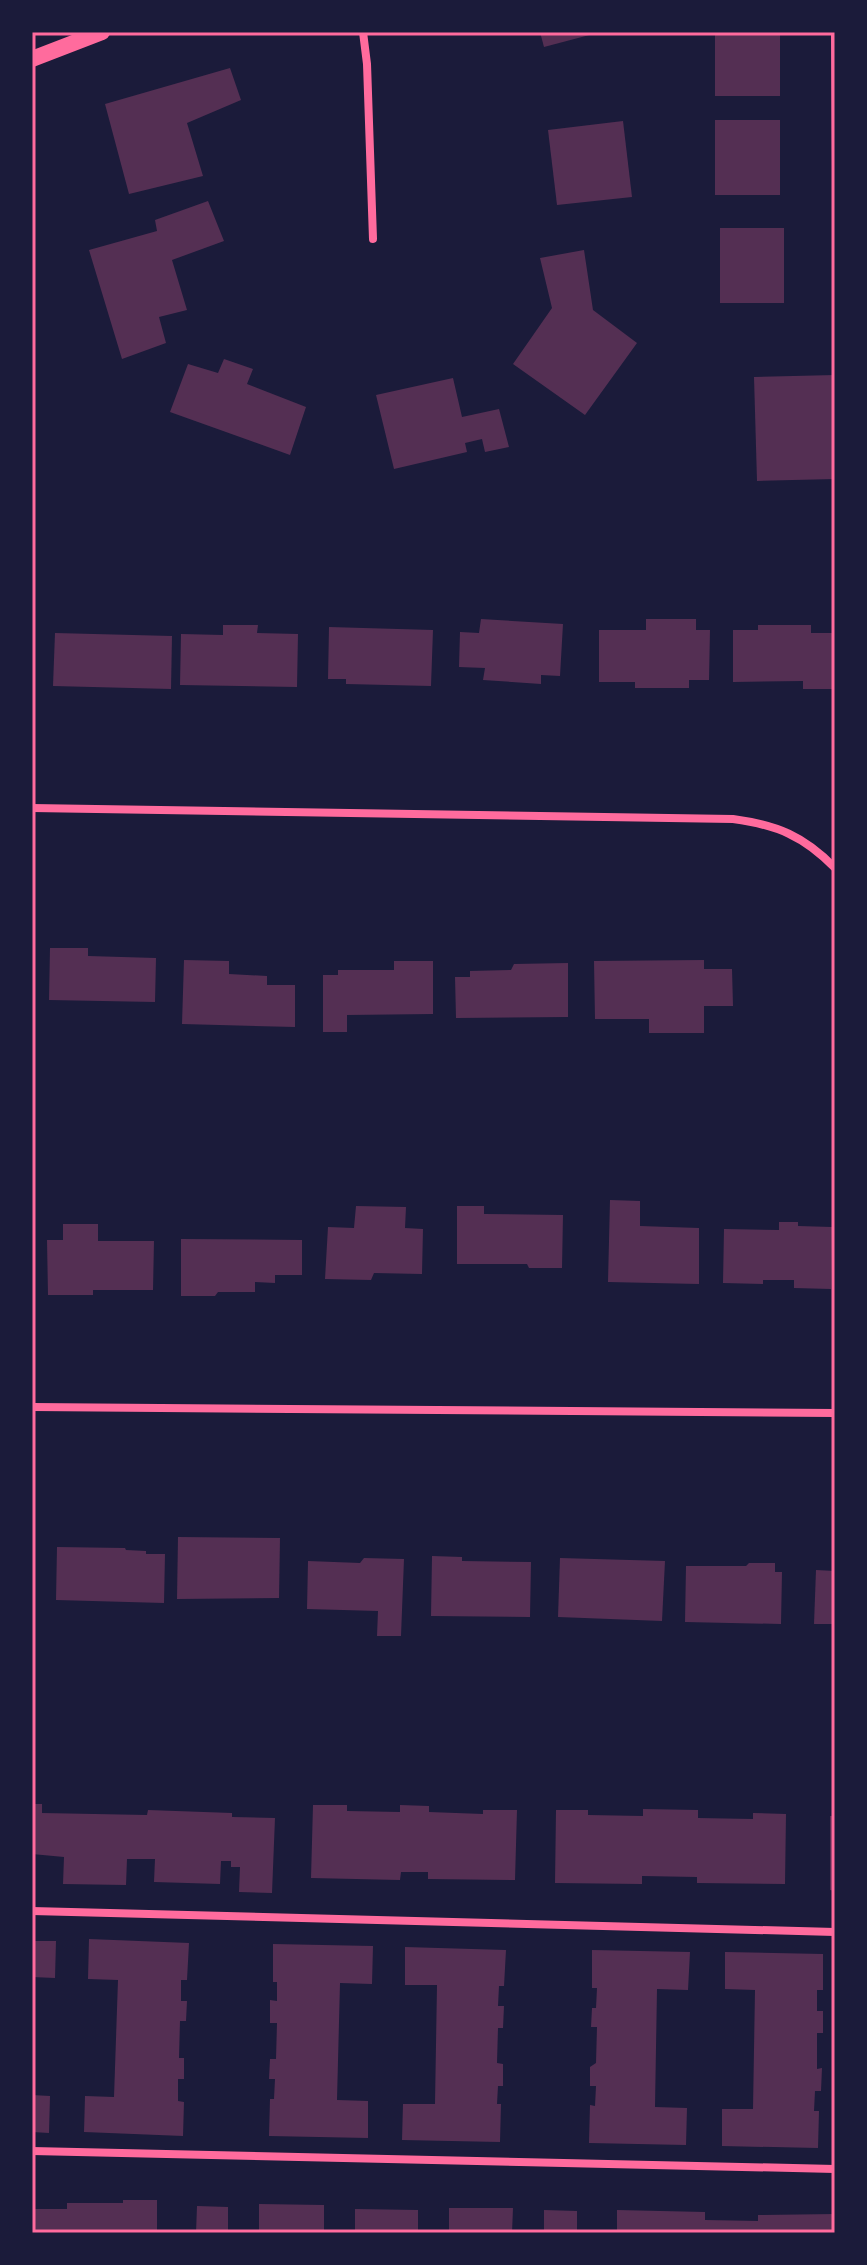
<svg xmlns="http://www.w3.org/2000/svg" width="867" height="2265" font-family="Commissioner,sans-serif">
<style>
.building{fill:#542f53}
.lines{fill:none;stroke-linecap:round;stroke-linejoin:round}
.service{stroke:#ff6b9d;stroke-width:6}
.minor{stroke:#ff6b9d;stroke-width:8}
.secondary{stroke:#ff6b9d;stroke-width:16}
.neatline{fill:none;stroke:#ff6b9d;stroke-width:3}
</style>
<rect width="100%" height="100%" fill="#1b1b3a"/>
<g class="building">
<path d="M 540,32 L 597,32 L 597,33 L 544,47 Z"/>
<rect x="715" y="32" width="65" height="64"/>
<path d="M 230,68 L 241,100 L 187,123 L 203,176 L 129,194 L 105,104 Z"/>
<rect x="715" y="120" width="65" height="75"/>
<path d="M 623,121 L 632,197 L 557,205 L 548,130 Z"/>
<path d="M 208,201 L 224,241 L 172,260 L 187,310 L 159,317 L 166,343 L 122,359 L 89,250 L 157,231 L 155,220 Z"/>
<rect x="720" y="228" width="64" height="75"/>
<path d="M 584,250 L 593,310 L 637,343 L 585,415 L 513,364 L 552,308 L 540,258 Z"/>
<path d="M 224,359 L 253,369 L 247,384 L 306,407 L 290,455 L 170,412 L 188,364 L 218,373 Z"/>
<path d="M 835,375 L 835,479 L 757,481 L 754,377 Z"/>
<path d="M 453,378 L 462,417 L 499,409 L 509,447 L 485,452 L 482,439 L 465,443 L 467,452 L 394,469 L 376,395 Z"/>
<path d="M 481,619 L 563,624 L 560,676 L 541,675 L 541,684 L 483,680 L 485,668 L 459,667 L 460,632 L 479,633 Z"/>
<path d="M 646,619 L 696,619 L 696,630 L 710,630 L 709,680 L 689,680 L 689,688 L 635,688 L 635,682 L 599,682 L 599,630 L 646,630 Z"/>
<path d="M 223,625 L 258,625 L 257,633 L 298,634 L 297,687 L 180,685 L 181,634 L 223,635 Z"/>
<path d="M 758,625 L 811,625 L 811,633 L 833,633 L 834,689 L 803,689 L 803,681 L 733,682 L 733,630 L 758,630 Z"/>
<path d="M 329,627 L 433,630 L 431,686 L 346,684 L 346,679 L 328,679 Z"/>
<path d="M 55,633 L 172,636 L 171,689 L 53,686 Z"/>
<path d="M 50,948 L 88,948 L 88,956 L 156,958 L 155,1002 L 49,1000 Z"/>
<path d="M 184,960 L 229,961 L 229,974 L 267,976 L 267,985 L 295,985 L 295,1027 L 182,1024 Z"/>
<path d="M 704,960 L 704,969 L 732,969 L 733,1006 L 704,1006 L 704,1033 L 649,1033 L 649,1019 L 595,1019 L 594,961 Z"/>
<path d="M 394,961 L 433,961 L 433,1014 L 347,1015 L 347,1032 L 323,1032 L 323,975 L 338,975 L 338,970 L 394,970 Z"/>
<path d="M 568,963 L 568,1017 L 456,1018 L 455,977 L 470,977 L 470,971 L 511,970 L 514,964 Z"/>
<path d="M 610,1200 L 640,1201 L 640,1226 L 699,1228 L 699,1284 L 608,1282 Z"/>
<path d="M 356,1206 L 406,1207 L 405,1228 L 423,1229 L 422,1274 L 374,1273 L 371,1280 L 325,1279 L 328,1227 L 354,1228 Z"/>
<path d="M 457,1206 L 484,1206 L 484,1214 L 563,1215 L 562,1268 L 529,1268 L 527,1264 L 457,1264 Z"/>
<path d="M 779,1222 L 798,1222 L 798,1226 L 832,1227 L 831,1289 L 794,1288 L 794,1280 L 763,1280 L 763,1284 L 723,1283 L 724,1229 L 779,1230 Z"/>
<path d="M 63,1224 L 98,1224 L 98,1241 L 154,1241 L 153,1290 L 93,1290 L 93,1295 L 48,1295 L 47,1240 L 63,1240 Z"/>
<path d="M 181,1239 L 302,1240 L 302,1275 L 275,1275 L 275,1283 L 255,1282 L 255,1292 L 218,1292 L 215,1296 L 181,1296 Z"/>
<path d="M 178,1537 L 280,1538 L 279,1598 L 177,1599 Z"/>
<path d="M 57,1547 L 125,1548 L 126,1550 L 146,1551 L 146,1554 L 165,1554 L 164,1603 L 56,1600 Z"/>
<path d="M 432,1556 L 462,1557 L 462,1561 L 531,1562 L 530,1617 L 431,1616 Z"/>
<path d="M 364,1558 L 404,1559 L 401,1636 L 377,1636 L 378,1611 L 307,1609 L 308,1561 L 360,1563 Z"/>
<path d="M 560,1558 L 665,1561 L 662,1621 L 558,1617 Z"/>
<path d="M 749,1563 L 775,1563 L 775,1572 L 782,1572 L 781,1624 L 685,1622 L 686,1566 L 746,1566 Z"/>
<path d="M 816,1570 L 835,1571 L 835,1624 L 814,1624 Z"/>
<path d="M 32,1804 L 42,1804 L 42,1813 L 147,1815 L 148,1810 L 232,1813 L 232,1817 L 275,1818 L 272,1893 L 239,1892 L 240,1867 L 231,1867 L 231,1861 L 221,1861 L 220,1884 L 154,1882 L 155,1859 L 127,1859 L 126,1885 L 63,1884 L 64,1857 L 32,1854 Z"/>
<path d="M 313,1805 L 347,1805 L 347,1811 L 400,1812 L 400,1805 L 429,1806 L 429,1812 L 483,1814 L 483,1810 L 517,1810 L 515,1880 L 428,1879 L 428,1872 L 401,1872 L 400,1880 L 311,1878 Z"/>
<path d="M 643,1809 L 698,1810 L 698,1818 L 753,1819 L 753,1813 L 786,1814 L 785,1884 L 697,1883 L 697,1877 L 642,1876 L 642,1884 L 555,1883 L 556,1810 L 588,1810 L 588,1815 L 643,1816 Z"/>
<path d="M 830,1816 L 835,1816 L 835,1891 L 830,1890 Z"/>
<path d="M 89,1939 L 189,1943 L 187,1980 L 181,1980 L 181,2001 L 187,2001 L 186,2021 L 180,2021 L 179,2058 L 184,2058 L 184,2079 L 178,2079 L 178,2101 L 184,2102 L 183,2136 L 84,2132 L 85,2096 L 114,2097 L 118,1980 L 88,1979 Z"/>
<path d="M 32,1941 L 56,1941 L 55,1978 L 32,1977 Z"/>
<path d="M 273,1944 L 373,1946 L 372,1984 L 340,1983 L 337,2100 L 368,2101 L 368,2138 L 269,2136 L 270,2099 L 274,2099 L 275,2079 L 269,2079 L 270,2059 L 276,2059 L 277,2023 L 270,2023 L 270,2000 L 277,2001 L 277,1982 L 273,1982 Z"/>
<path d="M 405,1947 L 506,1950 L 504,1986 L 499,1986 L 498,2006 L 504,2006 L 503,2028 L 498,2028 L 497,2063 L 503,2064 L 503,2086 L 498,2086 L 497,2104 L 501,2104 L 500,2142 L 402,2140 L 403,2104 L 435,2104 L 437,1985 L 405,1985 Z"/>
<path d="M 592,1950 L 690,1952 L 688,1990 L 657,1989 L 655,2107 L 687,2108 L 686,2145 L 589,2143 L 590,2105 L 595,2106 L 596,2086 L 590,2086 L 590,2067 L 596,2063 L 597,2027 L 591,2027 L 592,2008 L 596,2008 L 597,1988 L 592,1988 Z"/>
<path d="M 725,1952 L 823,1954 L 823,1990 L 817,1990 L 817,2011 L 823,2011 L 823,2033 L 817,2033 L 817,2069 L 822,2068 L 821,2091 L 815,2091 L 814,2111 L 819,2111 L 818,2148 L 722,2146 L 722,2109 L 753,2109 L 755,1990 L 725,1989 Z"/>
<path d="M 32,2095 L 50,2096 L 49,2133 L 32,2132 Z"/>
<path d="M 123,2200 L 157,2200 L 157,2233 L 32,2233 L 32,2209 L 67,2209 L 67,2203 L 123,2203 Z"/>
<path d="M 259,2204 L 324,2205 L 324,2233 L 196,2233 L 197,2206 L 228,2207 L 228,2230 L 259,2230 Z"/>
<path d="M 449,2208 L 513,2208 L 512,2233 L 449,2233 Z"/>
<path d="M 355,2209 L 418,2210 L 418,2233 L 355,2233 Z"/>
<path d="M 544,2210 L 577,2211 L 577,2233 L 544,2233 Z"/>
<path d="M 617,2210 L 705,2212 L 705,2220 L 758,2221 L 758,2215 L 835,2214 L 835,2233 L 617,2233 Z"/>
</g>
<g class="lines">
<path class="service" d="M 834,32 L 835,167"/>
<g class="minor">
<path d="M 363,32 L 367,64 L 373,239"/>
<path d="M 32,808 L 733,819 C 777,825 804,836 835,868"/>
<path d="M 32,1407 L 835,1413"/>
<path d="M 32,1911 L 835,1932"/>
<path d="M 32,2151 L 835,2169"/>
</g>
<path class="secondary" d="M 32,59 L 102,32"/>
</g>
<rect width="867" height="2265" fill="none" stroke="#1b1b3a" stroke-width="68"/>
<rect x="34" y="34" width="799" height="2197" class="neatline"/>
</svg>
